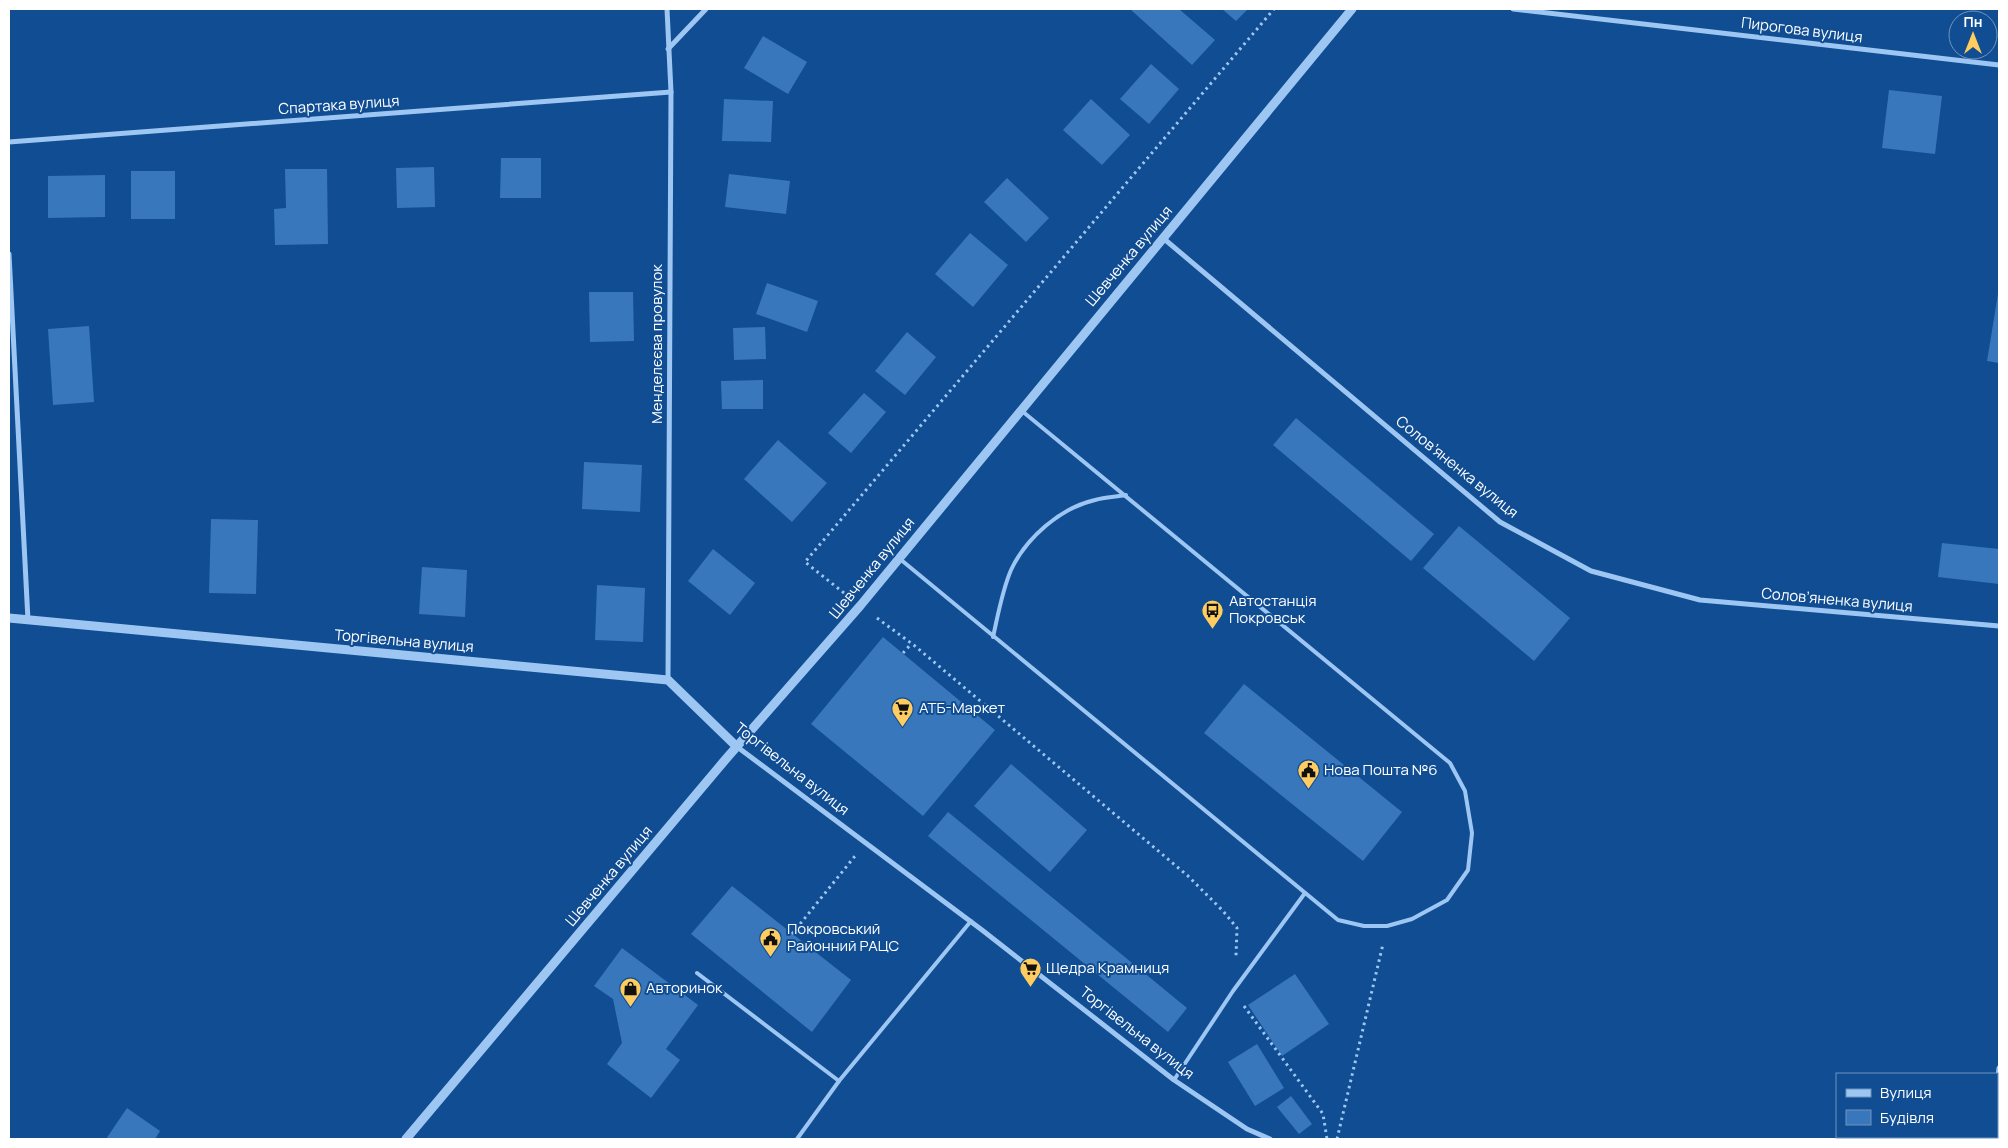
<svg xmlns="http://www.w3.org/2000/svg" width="2008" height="1148" font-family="Manrope,sans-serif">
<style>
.building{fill:#3977bc}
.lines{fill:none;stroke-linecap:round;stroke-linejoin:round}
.path{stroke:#9dc6f3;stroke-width:3;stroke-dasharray:2.5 4;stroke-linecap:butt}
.service{stroke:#9dc6f3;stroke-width:4}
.minor{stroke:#9dc6f3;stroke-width:5}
.tertiary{stroke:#9dc6f3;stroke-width:9}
.labels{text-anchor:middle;stroke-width:4;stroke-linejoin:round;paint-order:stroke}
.street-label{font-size:15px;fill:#fff;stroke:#104d93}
.poi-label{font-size:15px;fill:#fff;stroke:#104d93;text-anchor:start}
</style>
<rect width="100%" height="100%" fill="#104d93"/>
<g class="building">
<path d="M 1130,9 L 1179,9 L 1215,40 L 1192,65 Z"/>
<path d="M 1222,9 L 1248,9 L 1236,21 Z"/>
<path d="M 763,36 L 807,62 L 788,94 L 744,68 Z"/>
<path d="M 1151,64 L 1179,89 L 1149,124 L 1120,99 Z"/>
<path d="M 1889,90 L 1942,96 L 1935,154 L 1882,148 Z"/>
<path d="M 724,99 L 773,101 L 771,142 L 722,141 Z"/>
<path d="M 1091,99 L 1130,135 L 1102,165 L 1063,130 Z"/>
<path d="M 501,158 L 541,158 L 541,198 L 500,198 Z"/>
<path d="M 434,167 L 435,207 L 397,208 L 396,168 Z"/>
<path d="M 285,169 L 327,169 L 328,244 L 275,245 L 274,209 L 286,208 Z"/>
<rect x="131" y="171" width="44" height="48"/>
<path d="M 729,174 L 790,181 L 786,214 L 725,207 Z"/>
<path d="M 105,175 L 105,217 L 48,218 L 48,176 Z"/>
<path d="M 1007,178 L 1049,218 L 1026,242 L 984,202 Z"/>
<path d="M 970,233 L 1008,265 L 973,307 L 935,274 Z"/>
<path d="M 767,283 L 818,301 L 807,332 L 756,314 Z"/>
<path d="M 589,292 L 633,292 L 634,341 L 590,342 Z"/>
<path d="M 1998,294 L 1999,295 L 1999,363 L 1987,361 Z"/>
<path d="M 89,326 L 94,402 L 53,405 L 48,329 Z"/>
<path d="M 765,327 L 766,359 L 734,360 L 733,328 Z"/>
<path d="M 907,332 L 936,357 L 905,395 L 875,371 Z"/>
<path d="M 763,380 L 763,409 L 722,409 L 721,381 Z"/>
<path d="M 864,393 L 886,412 L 851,453 L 828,433 Z"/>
<path d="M 1296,418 L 1434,534 L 1411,561 L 1273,445 Z"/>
<path d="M 778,440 L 827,483 L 792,522 L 744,479 Z"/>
<path d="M 584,462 L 642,465 L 640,512 L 582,509 Z"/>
<path d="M 211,519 L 258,520 L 256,594 L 209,593 Z"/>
<path d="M 1459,526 L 1570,618 L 1534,661 L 1423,568 Z"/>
<path d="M 1942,543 L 1999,549 L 1999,584 L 1938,577 Z"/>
<path d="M 713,549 L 755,583 L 730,615 L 688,581 Z"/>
<path d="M 422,567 L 467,570 L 465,617 L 419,614 Z"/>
<path d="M 597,585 L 645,588 L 643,642 L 595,640 Z"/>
<path d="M 883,637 L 995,730 L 923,816 L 811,724 Z"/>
<path d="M 1244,684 L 1402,812 L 1363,861 L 1204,733 Z"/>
<path d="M 1011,764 L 1087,830 L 1050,872 L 974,806 Z"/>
<path d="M 948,812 L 1187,1008 L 1168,1032 L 928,836 Z"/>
<path d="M 732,886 L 851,980 L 812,1032 L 691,934 Z"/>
<path d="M 622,948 L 698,1005 L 666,1049 L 680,1060 L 651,1098 L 607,1064 L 622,1043 L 613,999 L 594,986 Z"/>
<path d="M 1295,974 L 1329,1024 L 1282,1056 L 1248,1005 Z"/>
<path d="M 1257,1044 L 1284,1088 L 1255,1106 L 1228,1062 Z"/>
<path d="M 1291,1096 L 1312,1124 L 1299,1134 L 1277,1107 Z"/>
<path d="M 127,1108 L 160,1131 L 155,1139 L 106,1139 Z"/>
</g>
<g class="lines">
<g class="path">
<path d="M 844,593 L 805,562 L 1274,9"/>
<path d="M 877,618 L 915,646 L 1188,876 L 1223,911 L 1237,928 L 1236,956"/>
<path d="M 903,653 L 911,644"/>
<path d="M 792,934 L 855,856"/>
<path d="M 1244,1006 L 1323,1114 L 1327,1139"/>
<path d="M 1337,1139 L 1383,944"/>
</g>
<g class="service">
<path d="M 900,559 L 1338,920 L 1364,926 L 1387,926 L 1412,919 L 1447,900 L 1468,870 L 1472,833 L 1465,791 L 1450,763 L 1022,411"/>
<path d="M 993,637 C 998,615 1002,591 1011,570 C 1026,538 1060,508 1095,500 C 1105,497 1115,497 1126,495"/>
<path d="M 697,973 L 839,1081 L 971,921"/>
<path d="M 1174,1080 L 1233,991 L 1305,893"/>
<path d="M 797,1139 L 839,1081"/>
</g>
<g class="minor">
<path d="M 667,9 L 671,92 L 668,680"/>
<path d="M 1513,9 L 1999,65"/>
<path d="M 668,49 L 706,9"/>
<path d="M 9,142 L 671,92"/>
<path d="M 1163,238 L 1500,522 L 1591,571 L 1700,600 L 1999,626"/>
<path d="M 9,254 L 28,620"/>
<path d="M 736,746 L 982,930 L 1174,1080 L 1247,1129 L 1270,1139"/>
<path d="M 1997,1086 L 1999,1068"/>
<path d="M 1989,1139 L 1990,1137"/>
</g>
<g class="tertiary">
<path d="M 9,618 L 668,680 L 736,746"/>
<path d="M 406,1139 L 725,760 L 860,606 L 1352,9"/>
</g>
</g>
<defs>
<symbol id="bus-pin" viewBox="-11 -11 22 30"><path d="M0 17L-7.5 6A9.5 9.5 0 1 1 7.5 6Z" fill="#ffcd5f" stroke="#104d93"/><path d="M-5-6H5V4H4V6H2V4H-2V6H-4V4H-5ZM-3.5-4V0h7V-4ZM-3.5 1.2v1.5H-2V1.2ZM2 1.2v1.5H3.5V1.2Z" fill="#111"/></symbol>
<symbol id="supermarket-pin" viewBox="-11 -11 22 30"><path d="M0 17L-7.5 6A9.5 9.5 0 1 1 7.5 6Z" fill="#ffcd5f" stroke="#104d93"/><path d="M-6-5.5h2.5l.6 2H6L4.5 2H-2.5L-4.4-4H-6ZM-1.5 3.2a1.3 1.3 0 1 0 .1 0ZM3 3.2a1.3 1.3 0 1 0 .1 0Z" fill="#111"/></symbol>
<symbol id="civic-pin" viewBox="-11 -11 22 30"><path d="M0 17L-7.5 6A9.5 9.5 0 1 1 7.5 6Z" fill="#ffcd5f" stroke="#104d93"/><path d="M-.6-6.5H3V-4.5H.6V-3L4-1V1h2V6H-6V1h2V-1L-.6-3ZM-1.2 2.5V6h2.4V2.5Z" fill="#111"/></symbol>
<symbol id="shop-pin" viewBox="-11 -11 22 30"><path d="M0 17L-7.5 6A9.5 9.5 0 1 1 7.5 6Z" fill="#ffcd5f" stroke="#104d93"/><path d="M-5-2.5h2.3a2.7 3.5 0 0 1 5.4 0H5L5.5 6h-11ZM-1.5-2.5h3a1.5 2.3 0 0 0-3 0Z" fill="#111"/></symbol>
</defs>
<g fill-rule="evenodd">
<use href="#bus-pin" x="1200" y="598" width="25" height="34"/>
<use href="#supermarket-pin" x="890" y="696" width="25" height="34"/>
<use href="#civic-pin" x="1296" y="758" width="25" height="34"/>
<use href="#civic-pin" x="758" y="926" width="25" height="34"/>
<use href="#supermarket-pin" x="1018" y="956" width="25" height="34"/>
<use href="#shop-pin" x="618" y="976" width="25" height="34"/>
</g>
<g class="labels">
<g class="street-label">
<text transform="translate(1802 30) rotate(7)" y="5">Пирогова вулиця</text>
<text transform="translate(339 105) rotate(-4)" y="5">Спартака вулиця</text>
<text transform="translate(1129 256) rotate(-50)" y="5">Шевченка вулиця</text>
<text transform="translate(657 344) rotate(-90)" y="5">Менделєєва провулок</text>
<text transform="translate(1457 467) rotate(39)" y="5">Солов’яненка вулиця</text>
<text transform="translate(872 568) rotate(-51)" y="5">Шевченка вулиця</text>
<text transform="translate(1837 600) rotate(5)" y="5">Солов’яненка вулиця</text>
<text transform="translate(404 641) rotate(5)" y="5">Торгівельна вулиця</text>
<text transform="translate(792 769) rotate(38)" y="5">Торгівельна вулиця</text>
<text transform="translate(609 876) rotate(-50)" y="5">Шевченка вулиця</text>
<text transform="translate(1137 1033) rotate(38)" y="5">Торгівельна вулиця</text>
</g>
<g class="poi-label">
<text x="1229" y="606">Автостанція<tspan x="1229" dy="17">Покровськ</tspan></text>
<text x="919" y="713">АТБ-Маркет</text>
<text x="1324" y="775">Нова Пошта №6</text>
<text x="787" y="934">Покровський<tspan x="787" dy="17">Районний РАЦС</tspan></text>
<text x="1046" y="973">Щедра Крамниця</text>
<text x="646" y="993">Авторинок</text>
</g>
</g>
<rect width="2008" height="1148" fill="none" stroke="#ffffff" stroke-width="20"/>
<rect x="1836" y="1073" width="162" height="65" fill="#104d93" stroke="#7094be"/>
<rect x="1846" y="1089" width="25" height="8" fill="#9dc6f3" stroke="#7094be"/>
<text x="1880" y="1098" font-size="15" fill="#ffffff">Вулиця</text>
<rect x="1846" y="1110" width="25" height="15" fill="#3977bc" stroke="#7094be"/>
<text x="1880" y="1123" font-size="15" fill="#ffffff">Будівля</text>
<g transform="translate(1973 35)"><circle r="24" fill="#104d93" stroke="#7094be"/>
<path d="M0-4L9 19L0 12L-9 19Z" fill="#ffcd5f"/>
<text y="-8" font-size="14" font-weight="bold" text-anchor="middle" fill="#ffffff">Пн</text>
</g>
</svg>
